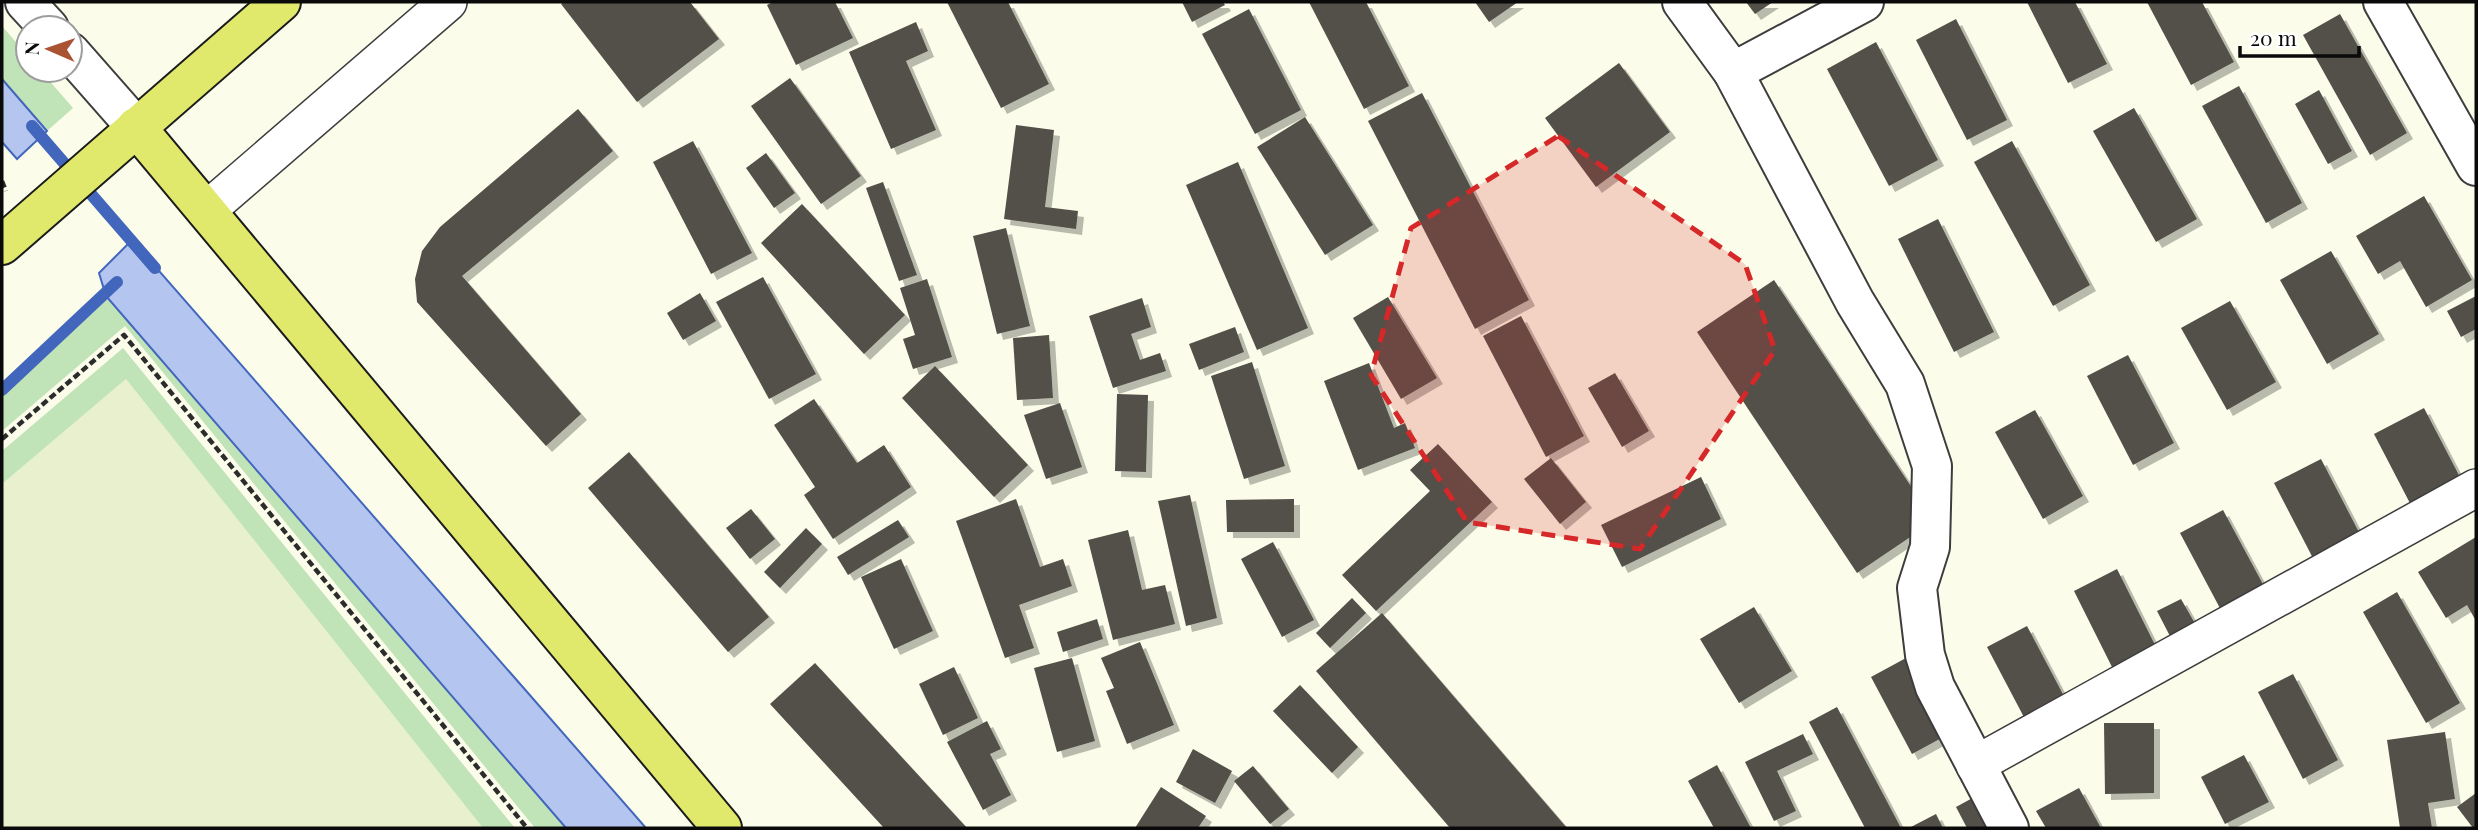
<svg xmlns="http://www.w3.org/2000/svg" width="2478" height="830" font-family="'Playfair Display',serif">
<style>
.farmland{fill:#e8f0cd}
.green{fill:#c1e3b8}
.water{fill:#b4c6ef;stroke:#4366bd;stroke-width:2}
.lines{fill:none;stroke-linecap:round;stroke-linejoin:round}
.stream{stroke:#4366bd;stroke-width:12}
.building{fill:#524f48;filter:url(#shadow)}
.minor-casing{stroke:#3d3d3d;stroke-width:40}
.tertiary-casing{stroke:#3d3d3d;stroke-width:42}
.primary-casing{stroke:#1b1b1b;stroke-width:42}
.path{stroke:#2c2c2c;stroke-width:4.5;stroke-dasharray:7 3.5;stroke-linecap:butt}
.minor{stroke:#fff;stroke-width:37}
.tertiary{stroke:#fff;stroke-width:38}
.primary{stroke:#e1e96d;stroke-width:38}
.marked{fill:#d62828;fill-opacity:0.2;stroke:#d62828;stroke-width:5;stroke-dasharray:14 9;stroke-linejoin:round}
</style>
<defs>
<filter id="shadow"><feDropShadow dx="6" dy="6" stdDeviation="0" flood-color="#0004"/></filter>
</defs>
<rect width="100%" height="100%" fill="#fbfdea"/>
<path class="farmland" d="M 126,379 L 247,531 L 483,828 L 2,828 L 2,484 Z"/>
<g class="green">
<path d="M 2,26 L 28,56 L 28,70 L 40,70 L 73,108 L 47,131 L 2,79 Z"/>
<path d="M 106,296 L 566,828 L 535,828 L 125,326 L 2,431 L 2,397 Z"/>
<path d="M 123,348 L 515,828 L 483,828 L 126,379 L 2,484 L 2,451 Z"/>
</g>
<g class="water">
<path d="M 2,79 L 47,131 L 17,159 L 2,142 Z"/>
<path d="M 132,240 L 646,828 L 566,828 L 106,296 L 99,273 Z"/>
</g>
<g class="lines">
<g class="stream">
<path d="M 32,126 L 155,268"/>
<path d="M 2,390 L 117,282"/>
</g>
</g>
<g class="building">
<path d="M 564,2 L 690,2 L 719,39 L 637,102 L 561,4 Z"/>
<path d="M 773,2 L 835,2 L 853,38 L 796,65 L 767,5 Z"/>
<path d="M 947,2 L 1008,2 L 1049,84 L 1001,108 Z"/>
<path d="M 1182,2 L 1223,2 L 1225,5 L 1192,22 Z"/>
<path d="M 1309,2 L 1366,2 L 1409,86 L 1364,109 Z"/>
<path d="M 1475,2 L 1518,2 L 1489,22 Z"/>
<path d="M 1746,2 L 1773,2 L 1755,14 Z"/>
<path d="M 2027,2 L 2075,2 L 2107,64 L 2068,83 Z"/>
<path d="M 2147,2 L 2202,2 L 2234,62 L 2191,85 Z"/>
<path d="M 1249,9 L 1301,110 L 1255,134 L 1202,34 Z"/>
<path d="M 2340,14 L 2407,133 L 2370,155 L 2303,35 Z"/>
<path d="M 1956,19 L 2007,120 L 1967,140 L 1916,40 Z"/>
<path d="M 916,22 L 928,51 L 906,61 L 936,130 L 891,149 L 849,52 Z"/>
<path d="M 1876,42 L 1938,160 L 1889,186 L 1827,69 Z"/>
<path d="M 1619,63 L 1670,132 L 1596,187 L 1545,118 Z"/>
<path d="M 790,78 L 861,176 L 821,204 L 751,106 Z"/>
<path d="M 2239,86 L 2302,203 L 2266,223 L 2202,106 Z"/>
<path d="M 2319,90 L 2352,151 L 2328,164 L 2295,104 Z"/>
<path d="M 1422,93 L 1529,300 L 1475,329 L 1368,121 Z"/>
<path d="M 2134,108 L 2197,219 L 2156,242 L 2093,131 Z"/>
<path d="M 578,109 L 613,151 L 462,276 L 581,414 L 546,446 L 417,302 L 415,279 L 422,251 L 440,227 Z"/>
<path d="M 1305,117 L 1373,225 L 1325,255 L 1257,147 Z"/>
<path d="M 1016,125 L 1054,130 L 1045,207 L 1078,211 L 1076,229 L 1004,219 Z"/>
<path d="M 693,141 L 752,253 L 711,274 L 653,162 Z"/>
<path d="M 2012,141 L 2090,285 L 2053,306 L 1974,162 Z"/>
<path d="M 766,153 L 795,193 L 774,208 L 746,168 Z"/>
<path d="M 1238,162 L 1308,328 L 1257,350 L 1186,185 Z"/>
<path d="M 883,182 L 917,275 L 899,281 L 866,188 Z"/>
<path d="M 2424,196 L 2472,280 L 2426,307 L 2400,261 L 2378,274 L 2356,236 Z"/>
<path d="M 802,204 L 905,315 L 864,354 L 761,243 Z"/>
<path d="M 1938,219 L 1994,332 L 1954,352 L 1898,239 Z"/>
<path d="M 1006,228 L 1030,326 L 997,334 L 973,236 Z"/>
<path d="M 2331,251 L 2379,334 L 2327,364 L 2280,280 Z"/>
<path d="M 763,277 L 816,374 L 769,399 L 716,302 Z"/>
<path d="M 927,279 L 952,357 L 913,369 L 903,339 L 915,335 L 900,288 Z"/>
<path d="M 1774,280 L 1934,521 L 1857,573 L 1697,332 Z"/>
<path d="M 700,293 L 716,321 L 683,340 L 667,313 Z"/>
<path d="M 2476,296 L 2476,329 L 2461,337 L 2447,311 Z"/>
<path d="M 1388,297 L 1437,378 L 1401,399 L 1353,318 Z"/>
<path d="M 1142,298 L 1151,327 L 1131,334 L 1140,360 L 1160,353 L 1166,371 L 1113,388 L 1089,316 Z"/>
<path d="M 2230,301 L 2276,382 L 2227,410 L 2181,328 Z"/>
<path d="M 1521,316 L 1584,436 L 1546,457 L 1483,336 Z"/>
<path d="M 1235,327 L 1244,352 L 1199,370 L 1189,344 Z"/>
<path d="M 1049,335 L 1053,398 L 1017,400 L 1013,338 Z"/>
<path d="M 2128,355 L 2174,443 L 2133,465 L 2087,376 Z"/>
<path d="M 1252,362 L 1285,466 L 1244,479 L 1211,376 Z"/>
<path d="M 1369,363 L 1394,428 L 1405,423 L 1415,448 L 1358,470 L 1324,381 Z"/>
<path d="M 935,366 L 1028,465 L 994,497 L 902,398 Z"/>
<path d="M 1615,373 L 1649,431 L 1622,447 L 1588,388 Z"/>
<path d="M 1117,394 L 1148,395 L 1146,472 L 1115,471 Z"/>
<path d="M 814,399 L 857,463 L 884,445 L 911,487 L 833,539 L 804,495 L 815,487 L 774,425 Z"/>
<path d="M 1060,403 L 1082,467 L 1046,479 L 1024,415 Z"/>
<path d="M 2424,408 L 2463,483 L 2413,509 L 2374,434 Z"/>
<path d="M 2035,410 L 2083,496 L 2043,519 L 1995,432 Z"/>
<path d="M 1438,444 L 1492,502 L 1376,611 L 1342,575 L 1430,491 L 1410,470 Z"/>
<path d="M 629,452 L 769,617 L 728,652 L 588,488 Z"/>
<path d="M 1551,458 L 1586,502 L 1560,524 L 1524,479 Z"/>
<path d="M 2321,459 L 2363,540 L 2316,564 L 2274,483 Z"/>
<path d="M 1701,477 L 1721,519 L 1622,567 L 1601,525 Z"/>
<path d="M 1190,495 L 1217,618 L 1186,626 L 1158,501 Z"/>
<path d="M 1016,499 L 1040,567 L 1063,559 L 1072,586 L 1019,605 L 1034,648 L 1005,658 L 956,521 Z"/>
<path d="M 1294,499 L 1294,532 L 1227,532 L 1226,500 Z"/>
<path d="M 751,509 L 775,539 L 750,559 L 726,528 Z"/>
<path d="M 2223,510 L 2265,588 L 2222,612 L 2180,533 Z"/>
<path d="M 898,520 L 909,537 L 848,575 L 837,557 Z"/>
<path d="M 806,528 L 822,544 L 780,588 L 764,572 Z"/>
<path d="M 1128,530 L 1142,590 L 1165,585 L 1175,624 L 1113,640 L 1088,540 Z"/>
<path d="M 2476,537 L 2476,621 L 2467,605 L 2446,618 L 2418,572 Z"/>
<path d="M 1273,542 L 1314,620 L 1282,637 L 1241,559 Z"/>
<path d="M 901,559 L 933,631 L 894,649 L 861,577 Z"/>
<path d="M 2117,569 L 2156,647 L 2113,669 L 2074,591 Z"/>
<path d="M 2397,592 L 2460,703 L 2426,723 L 2363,612 Z"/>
<path d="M 1352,598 L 1366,613 L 1330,648 L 1316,633 Z"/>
<path d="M 2181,599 L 2197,627 L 2172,640 L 2157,611 Z"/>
<path d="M 1754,607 L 1792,671 L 1739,703 L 1700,639 Z"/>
<path d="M 1382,613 L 1567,828 L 1450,828 L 1316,671 Z"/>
<path d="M 1097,619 L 1103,639 L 1063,652 L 1057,632 Z"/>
<path d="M 2027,626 L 2066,700 L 2026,721 L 1987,647 Z"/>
<path d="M 1140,642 L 1174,725 L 1127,744 L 1106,691 L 1114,688 L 1101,658 Z"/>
<path d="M 1072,658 L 1095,741 L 1057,752 L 1034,668 Z"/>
<path d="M 1906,658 L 1947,735 L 1912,754 L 1871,677 Z"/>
<path d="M 815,663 L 967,828 L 884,828 L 770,704 Z"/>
<path d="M 954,667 L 978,718 L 943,735 L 919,684 Z"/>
<path d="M 2293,674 L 2338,760 L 2303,779 L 2258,692 Z"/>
<path d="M 1300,685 L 1358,747 L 1332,773 L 1273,711 Z"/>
<path d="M 1837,707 L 1901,828 L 1865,828 L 1809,722 Z"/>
<path d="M 987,721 L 1001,749 L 990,754 L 1011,795 L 983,810 L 947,742 Z"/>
<path d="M 2104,723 L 2154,723 L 2154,793 L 2105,794 Z"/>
<path d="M 2445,732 L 2455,799 L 2428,803 L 2432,828 L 2400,828 L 2387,740 Z"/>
<path d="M 1803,734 L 1813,754 L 1777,771 L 1796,811 L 1774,821 L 1745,762 Z"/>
<path d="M 1193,749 L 1232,771 L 1215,803 L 1176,782 Z"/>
<path d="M 2244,755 L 2269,802 L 2225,824 L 2201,777 Z"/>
<path d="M 1717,765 L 1751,828 L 1714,828 L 1688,781 Z"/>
<path d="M 1253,766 L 1289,809 L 1270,824 L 1234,781 Z"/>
<path d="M 1161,787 L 1206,816 L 1198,828 L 1135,828 Z"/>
<path d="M 2079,788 L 2101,828 L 2046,828 L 2036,811 Z"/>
<path d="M 2476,793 L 2476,828 L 2473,828 L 2457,807 Z"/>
<path d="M 1978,795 L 1996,828 L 1967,828 L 1956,807 Z"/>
<path d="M 1936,814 L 1943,828 L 1909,828 Z"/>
</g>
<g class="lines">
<defs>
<g id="minor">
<path d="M 206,211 L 448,2"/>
<path d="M 1975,765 L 2476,488"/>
</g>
<g id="tertiary">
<path d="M 25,2 L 49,28"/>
<path d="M 1682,2 L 1733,72 L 1855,302 L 1905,384 L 1932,466 L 1930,547 L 1917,588 L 1925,655 L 1935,687 L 2009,828"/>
<path d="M 2383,2 L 2476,166"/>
<path d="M 70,52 L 136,127"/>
<path d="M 1733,72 L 1864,2"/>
</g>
<g id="primary">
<path d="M 136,127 L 722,828"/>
<path d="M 2,245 L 281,2"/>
</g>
</defs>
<use href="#minor" class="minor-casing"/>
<use href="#tertiary" class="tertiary-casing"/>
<use href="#primary" class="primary-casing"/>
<g class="path">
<path d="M 2,181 L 6,191"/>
<path d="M 2,439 L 124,335 L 527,828"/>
</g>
<use href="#minor" class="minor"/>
<use href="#tertiary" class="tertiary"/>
<use href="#primary" class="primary"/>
</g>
<path class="marked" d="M 1558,136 L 1745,264 L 1775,350 L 1640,549 L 1467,522 L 1371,375 L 1411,228 Z"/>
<rect width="2478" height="830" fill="none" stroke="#0a0a0a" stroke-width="7"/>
<g transform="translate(49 49) rotate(272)"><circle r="33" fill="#ffffff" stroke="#9d9d9d" stroke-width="2"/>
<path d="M0-5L12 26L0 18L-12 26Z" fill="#aa5332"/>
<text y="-10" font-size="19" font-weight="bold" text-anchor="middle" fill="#0a0a0a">N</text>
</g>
<path d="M2240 46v10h119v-10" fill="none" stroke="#0a0a0a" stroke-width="3.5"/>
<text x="2250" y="46" font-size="21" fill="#0a0a0a" stroke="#ffffff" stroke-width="5" paint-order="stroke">20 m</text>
</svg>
